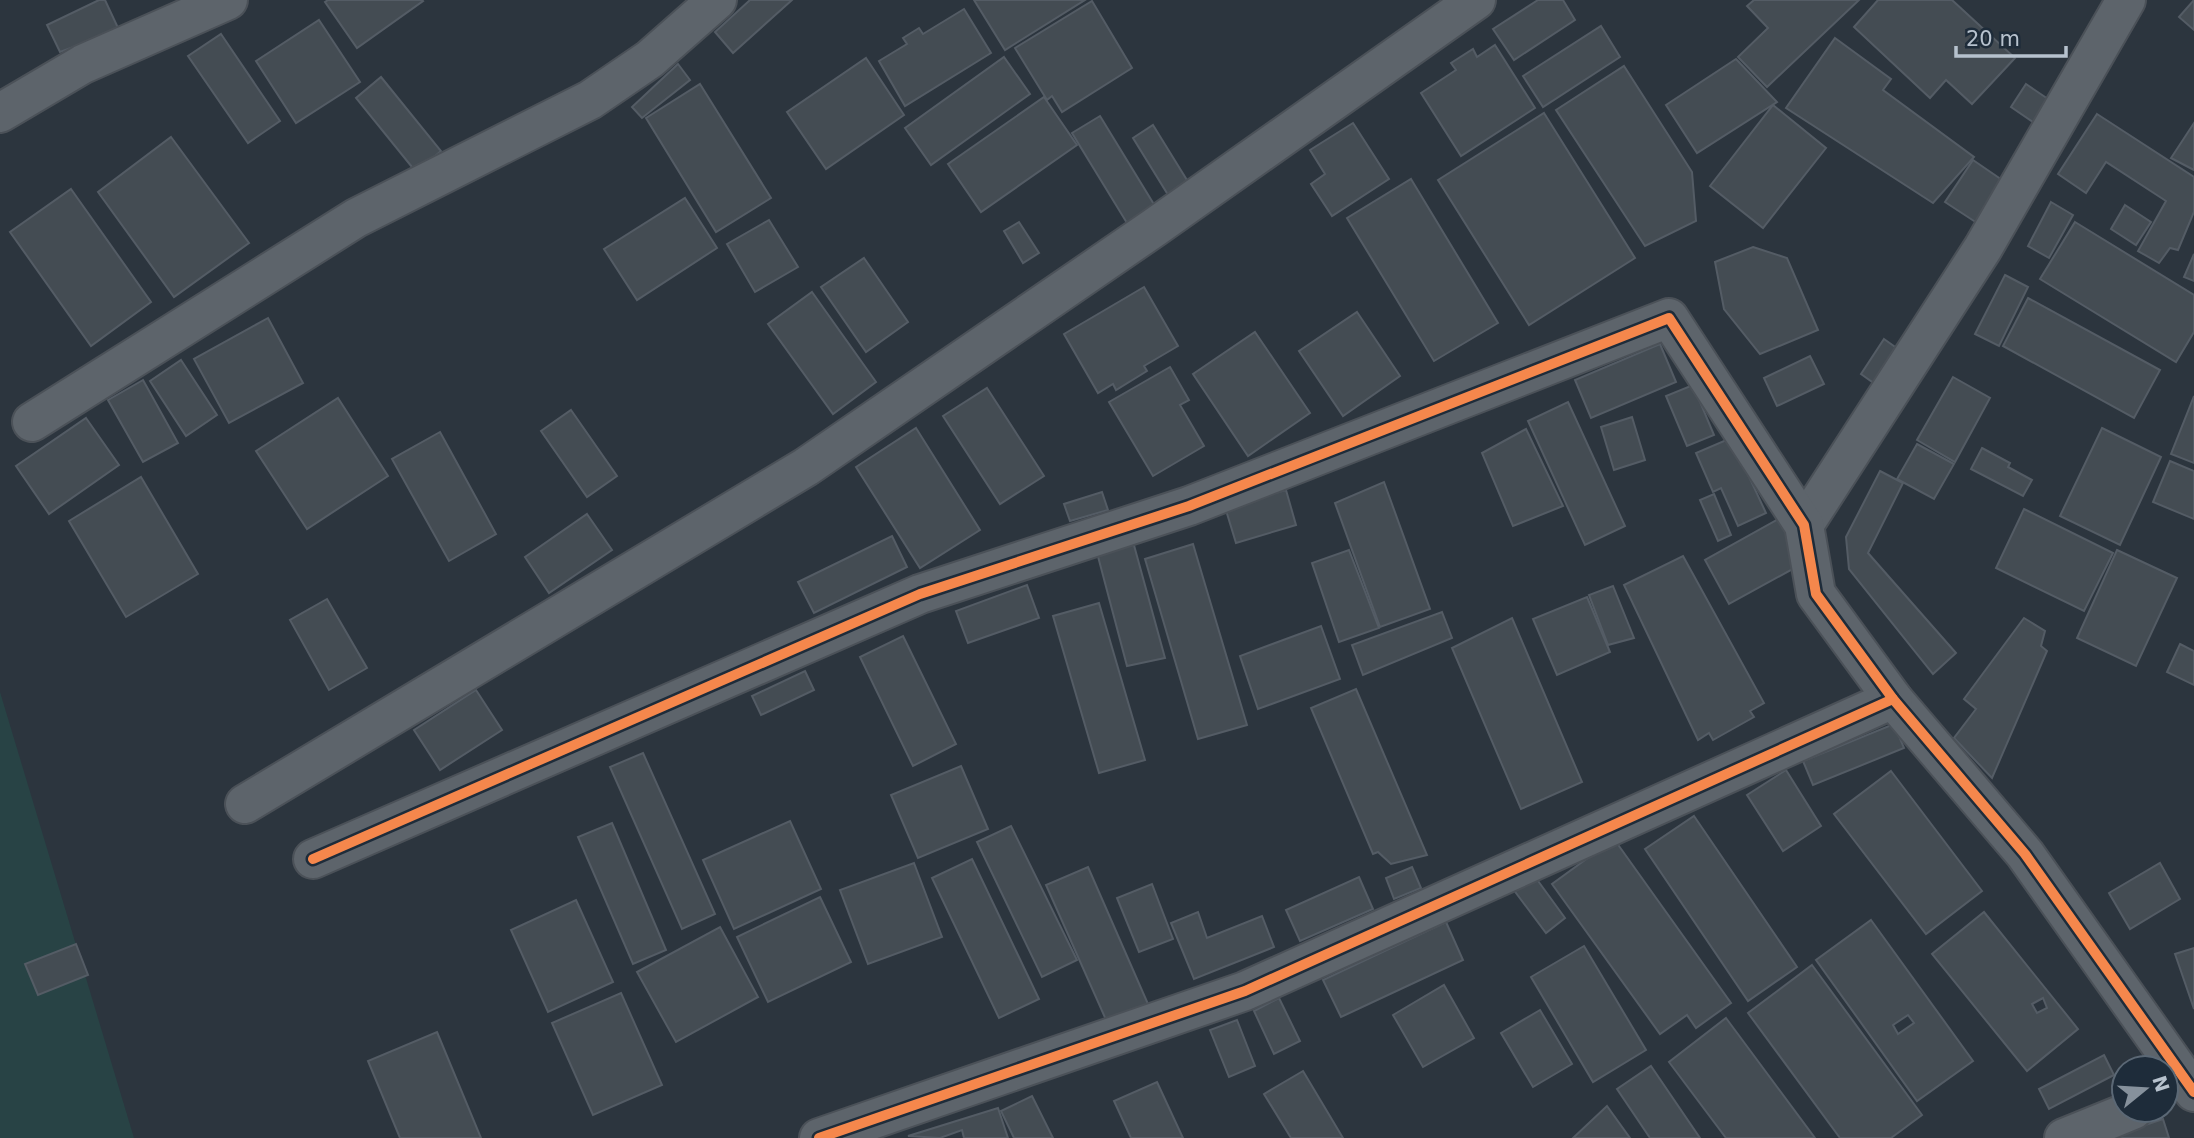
<svg xmlns="http://www.w3.org/2000/svg" width="2194" height="1138" font-family="'DejaVu Sans',sans-serif">
<style>
.green{fill:#284345}
.building{fill:#444c53;stroke:#545c65;stroke-width:2;fill-rule:evenodd}
.lines{fill:none;stroke-linecap:round;stroke-linejoin:round}
.minor-casing{stroke:#4b5158;stroke-width:42}
.minor{stroke:#5d646b;stroke-width:38}
.cycleway-casing{stroke:#1e2c3a;stroke-width:15}
.cycleway{stroke:#f5874c;stroke-width:10}
</style>
<rect width="100%" height="100%" fill="#2c353e"/>
<path class="green" d="M 0,692 L 134,1138 L 0,1138 Z"/>
<g class="building">
<path d="M 99,0 L 105,0 L 119,30 L 60,52 L 47,25 Z"/>
<path d="M 328,0 L 422,0 L 423,1 L 357,48 L 325,2 Z"/>
<path d="M 750,0 L 792,0 L 733,53 L 715,32 Z"/>
<path d="M 974,0 L 1085,0 L 1005,50 Z"/>
<path d="M 1538,0 L 1563,0 L 1575,20 L 1514,60 L 1493,29 Z"/>
<path d="M 1754,0 L 1859,0 L 1767,87 L 1738,57 L 1768,28 L 1747,6 Z"/>
<path d="M 1878,0 L 1952,0 L 2015,58 L 1972,104 L 1946,80 L 1930,98 L 1854,27 Z"/>
<path d="M 2194,0 L 2194,30 L 2179,17 Z"/>
<path d="M 1092,1 L 1132,68 L 1062,112 L 1052,96 L 1047,100 L 1015,48 Z"/>
<path d="M 964,9 L 991,53 L 905,106 L 879,61 L 907,44 L 903,38 L 919,28 L 923,34 Z"/>
<path d="M 319,20 L 360,82 L 296,123 L 256,61 Z"/>
<path d="M 1601,26 L 1620,57 L 1543,107 L 1523,76 Z"/>
<path d="M 221,34 L 280,121 L 248,143 L 188,56 Z"/>
<path d="M 1835,38 L 1891,79 L 1883,90 L 1974,157 L 1933,203 L 1786,108 Z"/>
<path d="M 1495,45 L 1535,108 L 1461,156 L 1421,93 L 1456,70 L 1451,63 L 1473,49 L 1477,57 Z"/>
<path d="M 1004,57 L 1030,94 L 931,165 L 905,128 Z"/>
<path d="M 866,58 L 904,115 L 826,169 L 787,112 Z"/>
<path d="M 1736,59 L 1777,102 L 1697,153 L 1666,105 Z"/>
<path d="M 678,64 L 690,80 L 642,118 L 632,107 Z"/>
<path d="M 1624,66 L 1692,172 L 1696,221 L 1645,246 L 1556,110 Z"/>
<path d="M 381,77 L 441,151 L 416,172 L 356,98 Z"/>
<path d="M 700,84 L 771,198 L 716,232 L 646,118 Z"/>
<path d="M 2026,84 L 2048,99 L 2033,122 L 2011,107 Z"/>
<path d="M 1044,97 L 1077,145 L 981,212 L 948,164 Z"/>
<path d="M 1773,105 L 1826,148 L 1763,228 L 1710,186 Z"/>
<path d="M 1544,113 L 1635,258 L 1529,325 L 1438,180 Z"/>
<path d="M 2097,114 L 2194,177 L 2194,212 L 2178,250 L 2170,248 L 2159,263 L 2138,251 L 2166,201 L 2106,162 L 2086,193 L 2058,174 Z"/>
<path d="M 1100,116 L 1158,211 L 1130,228 L 1072,133 Z"/>
<path d="M 1353,123 L 1389,179 L 1332,216 L 1311,184 L 1325,174 L 1310,150 Z"/>
<path d="M 2194,123 L 2194,170 L 2171,158 Z"/>
<path d="M 1153,125 L 1190,185 L 1170,198 L 1133,138 Z"/>
<path d="M 171,137 L 249,243 L 174,297 L 98,192 Z"/>
<path d="M 1973,160 L 2005,182 L 1977,223 L 1945,202 Z"/>
<path d="M 1411,179 L 1498,323 L 1434,361 L 1347,218 Z"/>
<path d="M 71,189 L 151,302 L 91,346 L 10,232 Z"/>
<path d="M 685,198 L 717,248 L 637,300 L 604,249 Z"/>
<path d="M 2051,202 L 2073,215 L 2049,258 L 2028,246 Z"/>
<path d="M 2125,205 L 2151,222 L 2136,245 L 2111,229 Z"/>
<path d="M 769,220 L 798,267 L 755,292 L 727,244 Z"/>
<path d="M 1019,222 L 1039,253 L 1023,263 L 1004,231 Z"/>
<path d="M 2075,222 L 2194,295 L 2194,332 L 2176,362 L 2040,279 Z"/>
<path d="M 1753,247 L 1787,258 L 1818,330 L 1760,354 L 1724,309 L 1715,262 Z"/>
<path d="M 2194,254 L 2194,281 L 2184,277 Z"/>
<path d="M 864,258 L 908,322 L 866,352 L 821,287 Z"/>
<path d="M 2005,275 L 2028,287 L 1999,346 L 1975,334 Z"/>
<path d="M 1144,287 L 1178,346 L 1144,366 L 1147,371 L 1116,390 L 1113,384 L 1098,393 L 1064,334 Z"/>
<path d="M 812,292 L 876,382 L 833,414 L 768,324 Z"/>
<path d="M 2028,298 L 2160,370 L 2134,418 L 2003,346 Z"/>
<path d="M 1357,312 L 1400,376 L 1343,416 L 1299,351 Z"/>
<path d="M 268,318 L 303,383 L 229,423 L 194,359 Z"/>
<path d="M 1255,332 L 1310,413 L 1248,456 L 1193,374 Z"/>
<path d="M 1884,339 L 1905,354 L 1882,389 L 1861,374 Z"/>
<path d="M 1660,344 L 1676,382 L 1591,418 L 1575,380 Z"/>
<path d="M 1810,356 L 1824,384 L 1777,406 L 1764,378 Z"/>
<path d="M 181,360 L 217,415 L 186,436 L 150,381 Z"/>
<path d="M 1170,367 L 1189,400 L 1180,405 L 1204,446 L 1153,476 L 1109,402 Z"/>
<path d="M 1953,377 L 1990,398 L 1955,462 L 1917,440 Z"/>
<path d="M 143,380 L 178,443 L 143,462 L 108,400 Z"/>
<path d="M 1693,385 L 1714,435 L 1687,446 L 1666,396 Z"/>
<path d="M 987,388 L 1044,476 L 1000,504 L 943,416 Z"/>
<path d="M 2194,396 L 2194,463 L 2171,454 Z"/>
<path d="M 338,398 L 388,476 L 307,529 L 256,451 Z"/>
<path d="M 1568,402 L 1625,526 L 1585,545 L 1528,421 Z"/>
<path d="M 571,410 L 617,476 L 587,497 L 541,431 Z"/>
<path d="M 1632,417 L 1645,460 L 1614,470 L 1601,427 Z"/>
<path d="M 86,418 L 119,465 L 49,514 L 16,466 Z"/>
<path d="M 916,428 L 980,530 L 920,568 L 856,467 Z"/>
<path d="M 2102,428 L 2161,457 L 2120,545 L 2060,516 Z"/>
<path d="M 1526,429 L 1563,506 L 1513,526 L 1482,453 Z"/>
<path d="M 440,432 L 496,534 L 449,561 L 392,459 Z"/>
<path d="M 1731,438 L 1766,513 L 1738,526 L 1721,488 L 1713,492 L 1696,453 Z"/>
<path d="M 1917,444 L 1954,464 L 1934,499 L 1897,479 Z"/>
<path d="M 1982,448 L 2010,463 L 2008,467 L 2032,480 L 2023,496 L 1971,469 Z"/>
<path d="M 2170,461 L 2194,471 L 2194,519 L 2153,502 Z"/>
<path d="M 1880,471 L 1903,483 L 1868,553 L 1956,653 L 1933,674 L 1849,569 L 1846,537 Z"/>
<path d="M 141,477 L 198,574 L 126,617 L 69,521 Z"/>
<path d="M 1384,482 L 1430,609 L 1380,627 L 1335,503 Z"/>
<path d="M 1286,490 L 1296,525 L 1236,543 L 1225,507 Z"/>
<path d="M 1102,492 L 1108,510 L 1070,521 L 1064,504 Z"/>
<path d="M 1714,494 L 1731,535 L 1718,541 L 1700,500 Z"/>
<path d="M 2024,509 L 2113,553 L 2084,611 L 1996,568 Z"/>
<path d="M 587,514 L 612,550 L 549,593 L 525,557 Z"/>
<path d="M 1784,516 L 1809,560 L 1729,604 L 1705,560 Z"/>
<path d="M 892,536 L 907,567 L 814,613 L 798,582 Z"/>
<path d="M 1132,538 L 1165,658 L 1127,666 L 1096,549 Z"/>
<path d="M 1193,544 L 1247,725 L 1198,739 L 1145,559 Z"/>
<path d="M 1349,550 L 1379,628 L 1339,642 L 1312,563 Z"/>
<path d="M 2117,550 L 2177,578 L 2136,666 L 2077,638 Z"/>
<path d="M 1683,556 L 1764,703 L 1750,711 L 1754,717 L 1713,740 L 1709,733 L 1698,740 L 1624,585 Z"/>
<path d="M 1027,585 L 1039,618 L 968,643 L 956,611 Z"/>
<path d="M 1613,586 L 1634,638 L 1608,645 L 1589,595 Z"/>
<path d="M 1587,597 L 1610,652 L 1557,675 L 1533,619 Z"/>
<path d="M 327,599 L 367,668 L 329,690 L 290,620 Z"/>
<path d="M 1099,603 L 1145,760 L 1099,773 L 1053,616 Z"/>
<path d="M 1442,612 L 1452,638 L 1363,675 L 1352,645 Z"/>
<path d="M 1512,618 L 1582,782 L 1521,809 L 1452,648 Z"/>
<path d="M 2024,618 L 2045,631 L 2041,646 L 2047,651 L 1992,778 L 1954,738 L 1976,709 L 1964,699 Z"/>
<path d="M 1321,626 L 1340,679 L 1258,709 L 1240,656 Z"/>
<path d="M 903,636 L 956,744 L 913,766 L 860,657 Z"/>
<path d="M 2180,644 L 2194,651 L 2194,685 L 2167,672 Z"/>
<path d="M 805,671 L 814,690 L 761,715 L 752,696 Z"/>
<path d="M 1356,689 L 1427,855 L 1391,864 L 1378,852 L 1373,854 L 1311,708 Z"/>
<path d="M 476,690 L 502,730 L 440,770 L 414,730 Z"/>
<path d="M 1894,724 L 1904,748 L 1813,785 L 1803,761 Z"/>
<path d="M 643,753 L 715,914 L 682,929 L 610,767 Z"/>
<path d="M 961,766 L 988,829 L 918,858 L 891,795 Z"/>
<path d="M 1786,770 L 1821,826 L 1783,851 L 1747,795 Z"/>
<path d="M 1891,771 L 1982,891 L 1926,934 L 1834,814 Z"/>
<path d="M 1694,816 L 1797,967 L 1748,1001 L 1645,849 Z"/>
<path d="M 790,821 L 821,889 L 734,929 L 703,860 Z"/>
<path d="M 612,823 L 666,950 L 633,964 L 578,837 Z"/>
<path d="M 1011,826 L 1077,960 L 1042,977 L 977,842 Z"/>
<path d="M 1614,839 L 1731,1003 L 1696,1028 L 1687,1015 L 1660,1034 L 1552,884 Z"/>
<path d="M 972,859 L 1039,999 L 999,1018 L 932,878 Z"/>
<path d="M 914,863 L 942,937 L 868,964 L 840,890 Z"/>
<path d="M 2160,863 L 2180,899 L 2130,929 L 2109,893 Z"/>
<path d="M 1088,867 L 1148,1004 L 1107,1022 L 1046,885 Z"/>
<path d="M 1412,867 L 1421,888 L 1394,899 L 1386,878 Z"/>
<path d="M 1533,874 L 1565,918 L 1546,933 L 1513,889 Z"/>
<path d="M 1359,877 L 1373,909 L 1300,941 L 1286,910 Z"/>
<path d="M 1152,884 L 1173,939 L 1139,952 L 1117,898 Z"/>
<path d="M 820,897 L 851,962 L 768,1002 L 737,937 Z"/>
<path d="M 576,900 L 613,982 L 548,1012 L 511,930 Z"/>
<path d="M 1198,912 L 1207,938 L 1262,916 L 1274,947 L 1194,979 L 1171,923 Z"/>
<path d="M 1984,912 L 2078,1029 L 2027,1071 L 1932,954 ZM 2043,998 L 2047,1008 L 2037,1013 L 2032,1004 Z"/>
<path d="M 1871,920 L 1973,1061 L 1917,1101 L 1816,960 ZM 1908,1015 L 1914,1023 L 1898,1034 L 1893,1025 Z"/>
<path d="M 1446,922 L 1463,960 L 1341,1017 L 1323,980 Z"/>
<path d="M 720,927 L 758,997 L 676,1042 L 637,972 Z"/>
<path d="M 76,944 L 88,975 L 38,995 L 25,964 Z"/>
<path d="M 1584,946 L 1646,1050 L 1593,1082 L 1531,977 Z"/>
<path d="M 2194,948 L 2194,1009 L 2175,954 Z"/>
<path d="M 1812,965 L 1922,1115 L 1891,1138 L 1840,1138 L 1748,1013 Z"/>
<path d="M 1444,985 L 1474,1038 L 1423,1067 L 1393,1015 Z"/>
<path d="M 621,993 L 662,1085 L 593,1115 L 552,1023 Z"/>
<path d="M 1279,998 L 1300,1041 L 1274,1054 L 1254,1011 Z"/>
<path d="M 1540,1010 L 1572,1064 L 1533,1087 L 1501,1033 Z"/>
<path d="M 1726,1018 L 1815,1138 L 1726,1138 L 1669,1062 Z"/>
<path d="M 1237,1020 L 1255,1066 L 1229,1077 L 1210,1030 Z"/>
<path d="M 437,1032 L 481,1138 L 400,1138 L 368,1061 Z"/>
<path d="M 2104,1055 L 2114,1075 L 2049,1109 L 2039,1089 Z"/>
<path d="M 1651,1066 L 1700,1138 L 1650,1138 L 1617,1089 Z"/>
<path d="M 1303,1071 L 1343,1138 L 1291,1138 L 1264,1094 Z"/>
<path d="M 1157,1082 L 1183,1138 L 1131,1138 L 1114,1101 Z"/>
<path d="M 1032,1096 L 1053,1138 L 1014,1138 L 1001,1111 Z"/>
<path d="M 1607,1106 L 1630,1138 L 1573,1138 Z"/>
<path d="M 998,1108 L 1008,1138 L 964,1138 L 962,1130 L 940,1138 L 908,1136 Z"/>
<path d="M 2163,1119 L 2169,1138 L 2107,1138 Z"/>
</g>
<g class="lines">
<defs>
<g id="minor">
<path d="M 0,113 L 83,64 L 228,0"/>
<path d="M 32,422 L 356,218 L 590,100 L 650,59 L 717,0"/>
<path d="M 1804,525 L 1983,248 L 2126,0"/>
<path d="M 245,804 L 806,467 L 1155,227 L 1476,0"/>
<path d="M 313,859 L 920,594 L 1189,506 L 1669,318 L 1804,525 L 1816,594 L 1893,699 L 2025,854 L 2194,1092"/>
<path d="M 819,1138 L 1245,991 L 1893,699"/>
<path d="M 2064,1138 L 2133,1110"/>
</g>
</defs>
<use href="#minor" class="minor-casing"/>
<use href="#minor" class="minor"/>
<defs>
<g id="cycleway">
<path d="M 313,859 L 920,594 L 1189,506 L 1669,318 L 1804,525 L 1816,594 L 1893,699 L 2025,854 L 2194,1092"/>
<path d="M 819,1138 L 1245,991 L 1893,699"/>
</g>
</defs>
<use href="#cycleway" class="cycleway-casing"/>
<use href="#cycleway" class="cycleway"/>
</g>
<g transform="translate(2145 1089) rotate(72)"><circle r="33" fill="#1e2c3a" stroke="#5b6875" stroke-width="2"/>
<path d="M0-5L12 26L0 18L-12 26Z" fill="#86919c"/>
<text y="-10" font-size="19" font-weight="bold" text-anchor="middle" fill="#b7c2ce">N</text>
</g>
<path d="M1956 46v10h110v-10" fill="none" stroke="#b7c2ce" stroke-width="3.5"/>
<text x="1966" y="46" font-size="21" fill="#b7c2ce" stroke="#1e2c3a" stroke-width="5" paint-order="stroke">20 m</text>
</svg>
